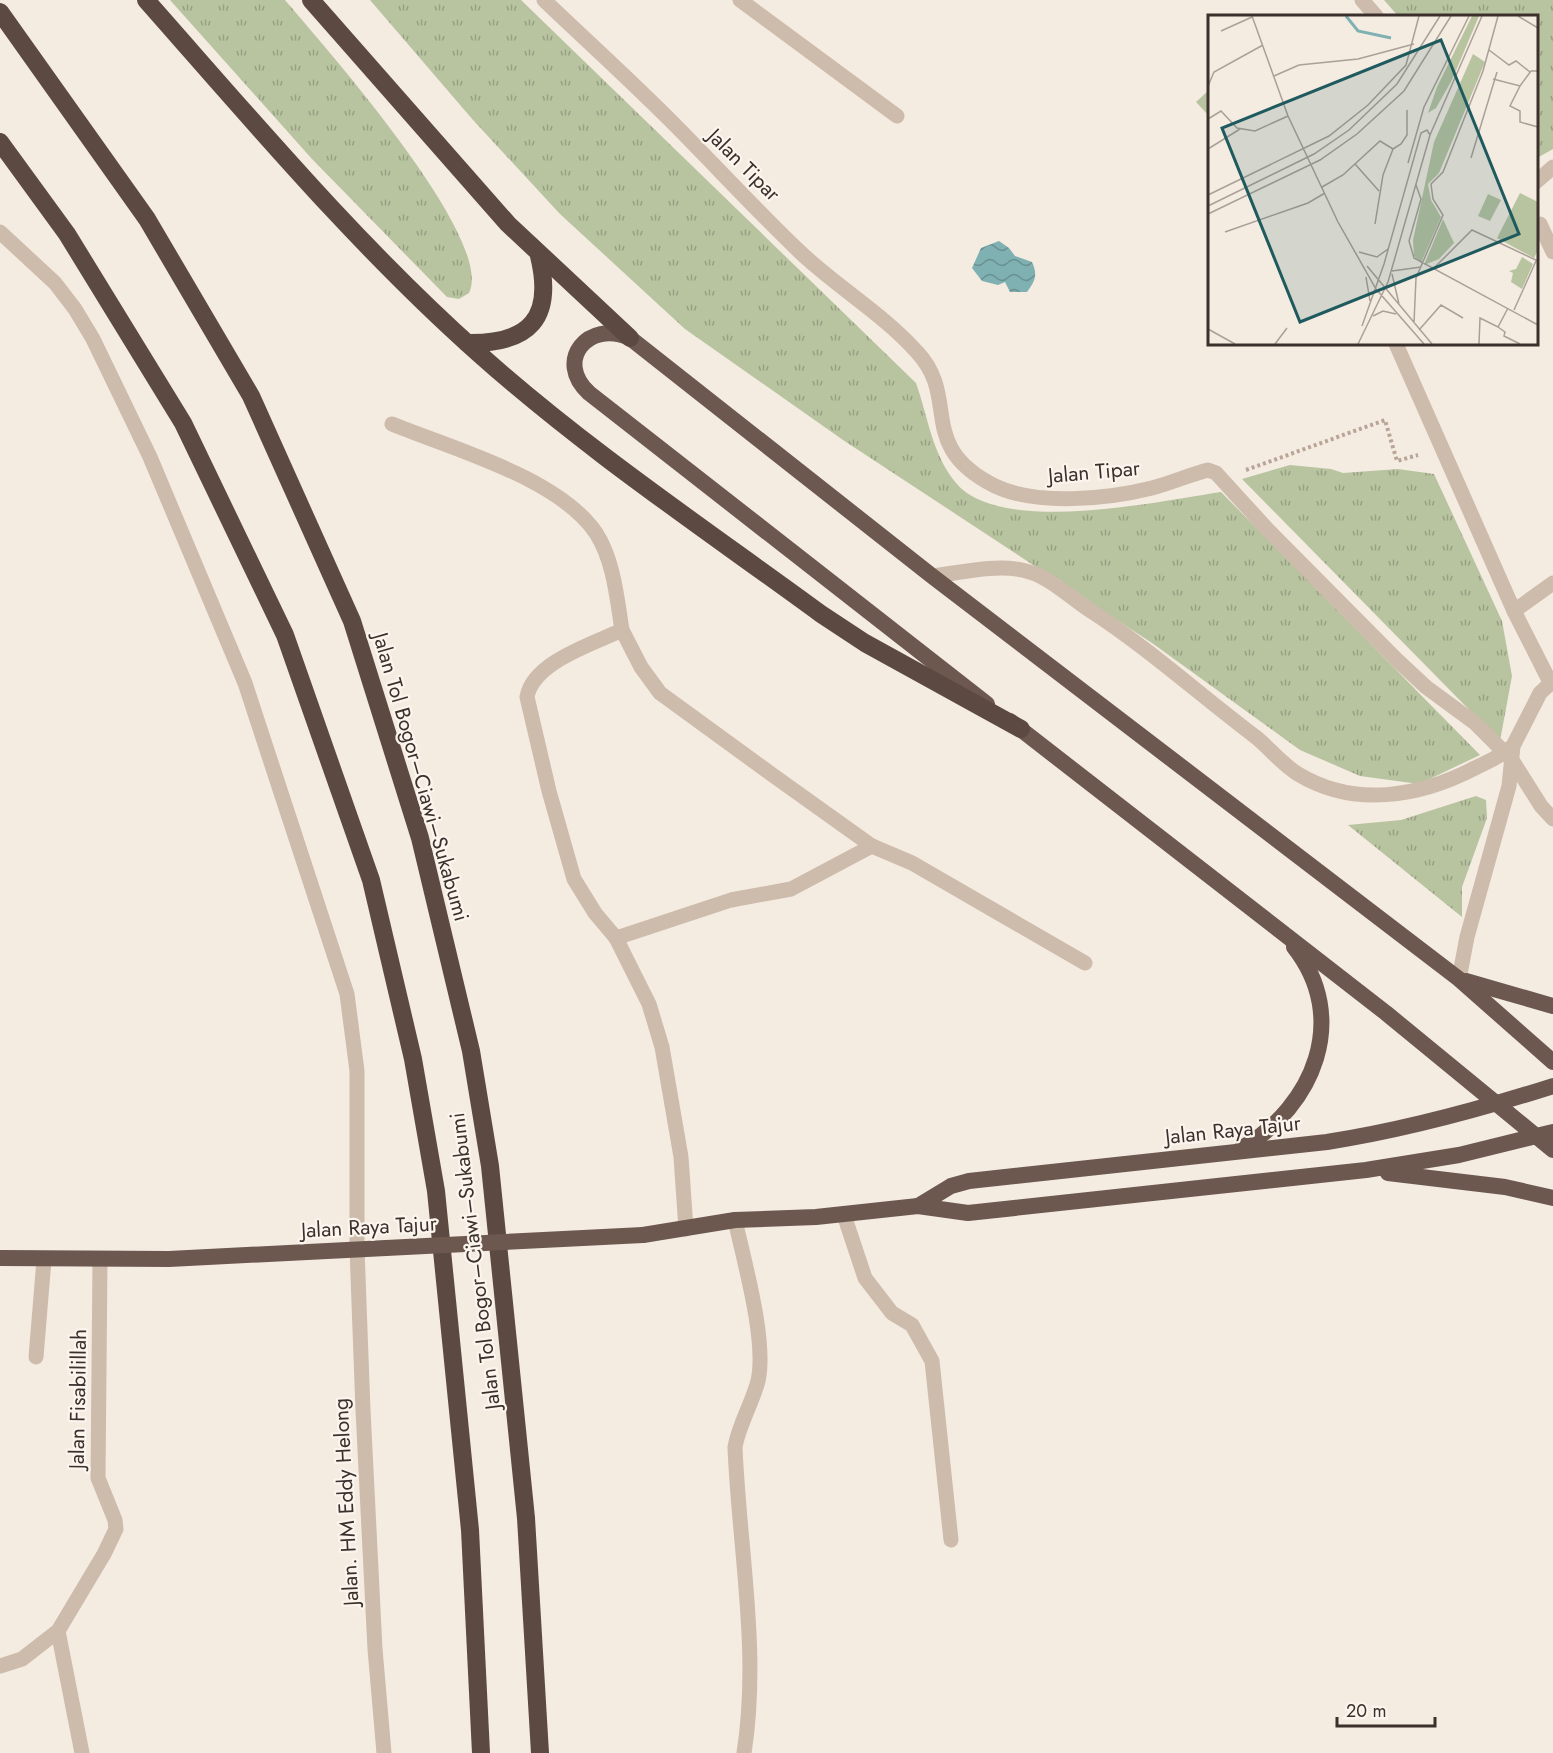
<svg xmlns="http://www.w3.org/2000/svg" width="1553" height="1753" font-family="Jost,sans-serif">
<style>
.grass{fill:url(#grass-tufts)}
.park{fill:#b8c4a0}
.water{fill:url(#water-waves)}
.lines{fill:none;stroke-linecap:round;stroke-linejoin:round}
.path{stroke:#b9a596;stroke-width:4;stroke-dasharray:3 3;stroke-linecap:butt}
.service{stroke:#cdbbac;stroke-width:15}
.minor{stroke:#cdbbac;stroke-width:15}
.trunk{stroke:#6c584f;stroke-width:16}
.motorway{stroke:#5c4a42;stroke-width:18}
.trunk-bridge{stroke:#6c584f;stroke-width:16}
.labels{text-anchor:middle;stroke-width:4.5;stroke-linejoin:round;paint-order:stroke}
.street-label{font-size:21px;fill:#3b302b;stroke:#fbf5ee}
.inset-river{fill:none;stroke:#7fb0b2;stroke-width:3}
.inset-road{fill:none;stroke:#aaa098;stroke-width:1.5}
.view{fill:#1f5a5e;fill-opacity:0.15;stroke:#1f5a5e;stroke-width:3}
.inset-edge{fill:none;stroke:#3b302b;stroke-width:3}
</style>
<defs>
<pattern id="grass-tufts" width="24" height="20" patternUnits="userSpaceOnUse" patternTransform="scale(1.5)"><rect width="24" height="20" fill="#b8c4a0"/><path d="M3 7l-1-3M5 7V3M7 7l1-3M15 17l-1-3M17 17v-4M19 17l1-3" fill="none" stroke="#97a083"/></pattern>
<pattern id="water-waves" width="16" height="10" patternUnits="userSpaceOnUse" patternTransform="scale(1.5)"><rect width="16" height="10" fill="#7fb0b2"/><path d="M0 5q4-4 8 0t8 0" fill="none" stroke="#699091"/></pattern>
</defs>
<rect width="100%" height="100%" fill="#f4ebe1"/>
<g class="grass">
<path d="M 170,0 L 285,0 C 322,44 496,239 469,293 L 459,299 L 447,297 L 312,159 Z"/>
<path d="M 370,0 L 521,0 L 916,383 C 928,417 932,454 956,483 C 1000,536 1160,501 1221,492 L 1480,755 L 1419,784 L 1360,776 L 1300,750 L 1152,643 L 843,440 L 685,329 L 560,214 L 473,120 Z"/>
<path d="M 1384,0 L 1553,0 L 1553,149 L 1537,158 L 1536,16 L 1398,16 Z"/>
<path d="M 1290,465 L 1331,469 L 1343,473 L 1398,469 L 1434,474 L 1502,621 L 1512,676 L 1500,741 L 1242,479 Z"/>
<path d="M 1476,796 L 1486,800 L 1487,818 L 1462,887 L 1462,917 L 1348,825 L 1401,820 Z"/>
</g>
<path class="park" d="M 1209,90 L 1209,116 L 1196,102 Z"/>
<path class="water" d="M 999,241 L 1009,248 L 1015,256 L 1032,262 C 1038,275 1035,281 1027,292 L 1010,292 L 1005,282 L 998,285 L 982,281 L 972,268 L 981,248 Z"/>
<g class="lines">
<path class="path" d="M 1246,470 L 1385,420 L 1397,461 L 1418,455"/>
<g class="service">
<path d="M 1362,0 L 1376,16"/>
<path d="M 1540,224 L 1553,252"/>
<path d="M 1514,611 L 1553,583"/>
<path d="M 844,1215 L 865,1278 L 892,1313 L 912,1325 L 932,1361 L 951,1540"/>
<path d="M 36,1357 L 44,1260"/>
</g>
<g class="minor">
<path d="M 544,0 C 586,40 628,78 669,119 C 713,163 755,209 800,252 C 837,287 883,314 917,352 C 961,399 915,446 995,486 C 1037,506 1108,499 1152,488 C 1171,483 1189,475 1208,470 L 1216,473 L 1268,530 L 1397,660 L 1426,687 L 1475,723 L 1512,760 L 1541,806 L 1553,819"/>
<path d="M 740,0 L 897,116"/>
<path d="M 1536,182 L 1553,167"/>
<path d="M 0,232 L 55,283 L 75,309 L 93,339 L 150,457 L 245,683 L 347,994 L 357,1071 L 357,1249 L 363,1410 L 375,1649 L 384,1753"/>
<path d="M 1396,344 L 1514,611 L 1550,682"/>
<path d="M 392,424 C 453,449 559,478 596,533 C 614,561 617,599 622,630 C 593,644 533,662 527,697 L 549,791 L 574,879 L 595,913 L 616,938 L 649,1004 L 662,1047 L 681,1157 L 686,1229"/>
<path d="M 932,576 C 960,573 994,564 1022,570 C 1048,575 1067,595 1088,609 C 1147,647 1200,695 1257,738 C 1270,749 1283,765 1298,774 C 1354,808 1419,797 1475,768 C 1487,762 1500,757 1510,748"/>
<path d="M 622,630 L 641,667 L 660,693 L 774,776 L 872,846 L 912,863 L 1085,963"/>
<path d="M 616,938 L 731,900 L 791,889 L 872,846"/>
<path d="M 1459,979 L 1467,937 L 1509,786 L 1513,746 L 1540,693 L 1553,681"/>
<path d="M 735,1220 C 744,1261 767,1341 758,1381 C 752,1404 739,1424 735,1447 C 739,1548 760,1652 744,1753"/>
<path d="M 58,1631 L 82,1753"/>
<path d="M 0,1666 L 22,1659 L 58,1631 L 104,1554 L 116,1529 L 115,1520 L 98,1478 L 100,1260"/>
</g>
<g class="trunk">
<path d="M 987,704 L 589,393 C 554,361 588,319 630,338 L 932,576 L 1459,979 L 1553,1062"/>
<path d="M 1010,721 L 1386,1013 L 1553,1150"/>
<path d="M 1466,981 L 1553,1006"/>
<path d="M 1242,1148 C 1314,1106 1350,1018 1294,947"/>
<path d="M 1388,1173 L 1505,1187 L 1553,1198"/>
<path d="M 918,1206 L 951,1186 L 969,1181 L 1327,1142 C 1404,1130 1478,1110 1553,1086"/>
<path d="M 643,1235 L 735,1220 L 816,1217 L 918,1206 L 968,1213 L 1366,1170 L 1459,1155 L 1553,1132"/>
<path d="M 0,1258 L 169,1259 L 386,1248"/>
</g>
<g class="motorway">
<path d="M 146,0 C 252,120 357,245 477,352 C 584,448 705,529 821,614 L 865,643 L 1021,729"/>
<path d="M 311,0 L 508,224 L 630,338"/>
<path d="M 0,12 L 147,219 L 251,396 L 352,621 L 420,838 L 471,1051 L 490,1166 L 526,1518 L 540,1753"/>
<path d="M 0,142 L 67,234 L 183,423 L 285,635 L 371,880 L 413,1059 L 436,1191 L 470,1530 L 481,1753"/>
<path d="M 467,343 C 530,344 554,318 539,256"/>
</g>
<path class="trunk-bridge" d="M 386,1248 L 643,1235"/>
</g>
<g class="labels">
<g class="street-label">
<text transform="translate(744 165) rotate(45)" y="7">Jalan Tipar</text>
<text transform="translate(1094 472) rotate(-5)" y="7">Jalan Tipar</text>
<text transform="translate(421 777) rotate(74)" y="7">Jalan Tol Bogor–Ciawi–Sukabumi</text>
<text transform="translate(1233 1130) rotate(-6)" y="7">Jalan Raya Tajur</text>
<text transform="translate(369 1227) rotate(-3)" y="7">Jalan Raya Tajur</text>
<text transform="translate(475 1261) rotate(-97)" y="7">Jalan Tol Bogor–Ciawi–Sukabumi</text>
<text transform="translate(78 1399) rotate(-89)" y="7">Jalan Fisabilillah</text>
<text transform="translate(346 1502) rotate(-93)" y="7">Jalan. HM Eddy Helong</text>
</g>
</g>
<g transform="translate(1208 15)">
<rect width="330" height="330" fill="#f4ebe1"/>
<path d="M 264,1 L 271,1 L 244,65 L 228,93 L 220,98 L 229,72 ZM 265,39 L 277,47 L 231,158 L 220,169 L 223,185 L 233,202 L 213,248 L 206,241 L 205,225 L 226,127 ZM 312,178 L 330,187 L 330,235 L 326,243 L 289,223 ZM 235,204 L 246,228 L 231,244 L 216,250 ZM 314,242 L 325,249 L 314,274 L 303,267 L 305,258 L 301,256 L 308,254 Z" fill="#b8c4a0"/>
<path d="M 280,179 L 293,185 L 282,206 L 270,201 Z" fill="#b8c4a0"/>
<path class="inset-river" d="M 138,1 L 150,16 L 183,23"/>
<path class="inset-road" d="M 44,1 L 80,101 L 130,207 L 168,274 L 216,329M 310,1 L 330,13M 13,16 L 44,2M 281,35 L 301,50 L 308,46 L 322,57M 66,61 L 91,50 L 150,44 L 206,29M 285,64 L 312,71 L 323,56 L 330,56M 0,71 L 6,57 L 55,30M 312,71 L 302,91 L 312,96 L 312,107 L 330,112M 0,104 L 13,96 L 29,113 L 47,116 L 80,101M 0,134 L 32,114M 263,143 L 289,57M 200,148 L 216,92 L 261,1M 147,149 L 171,176M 208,170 L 213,184 L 201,226 L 206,243 L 330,310M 114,172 L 135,160 L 172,126 L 185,134 L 193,129 L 199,120 L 199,95M 0,180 L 121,121 L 160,90 L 198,50 L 211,1M 0,191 L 106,139 L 141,115 L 189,69 L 232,1M 0,199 L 112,145 L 149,119 L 196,76 L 243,1M 167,209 L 175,160 L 185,134M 17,217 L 100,188 L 117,178M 151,237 L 169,242 L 180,234M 159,251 L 224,329M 226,253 L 264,215 L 330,246M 184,256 L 213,252M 184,259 L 191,289M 158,262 L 162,286M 306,295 L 328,246M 165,301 L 175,296 L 188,299M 206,308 L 208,263 L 235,200 L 225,184 L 223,169 L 235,157 L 275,56 L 290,1M 154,311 L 176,249 L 213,118 L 219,115 L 222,120M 290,312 L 297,317 L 296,321 L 312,329M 0,314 L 27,329M 211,315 L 233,290 L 255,303M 67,329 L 79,313M 150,329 L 180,267 L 222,120 L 274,1M 271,329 L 272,303 L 290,312 L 300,293"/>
<path class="view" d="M 233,25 L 311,219 L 92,307 L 14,113 Z"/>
<rect width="330" height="330" class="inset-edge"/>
</g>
<path d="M1337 1717v9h98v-9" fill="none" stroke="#3b302b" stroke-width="3"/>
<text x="1346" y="1717" font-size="18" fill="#3b302b" stroke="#fbf5ee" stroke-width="4.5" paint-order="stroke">20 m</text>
</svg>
